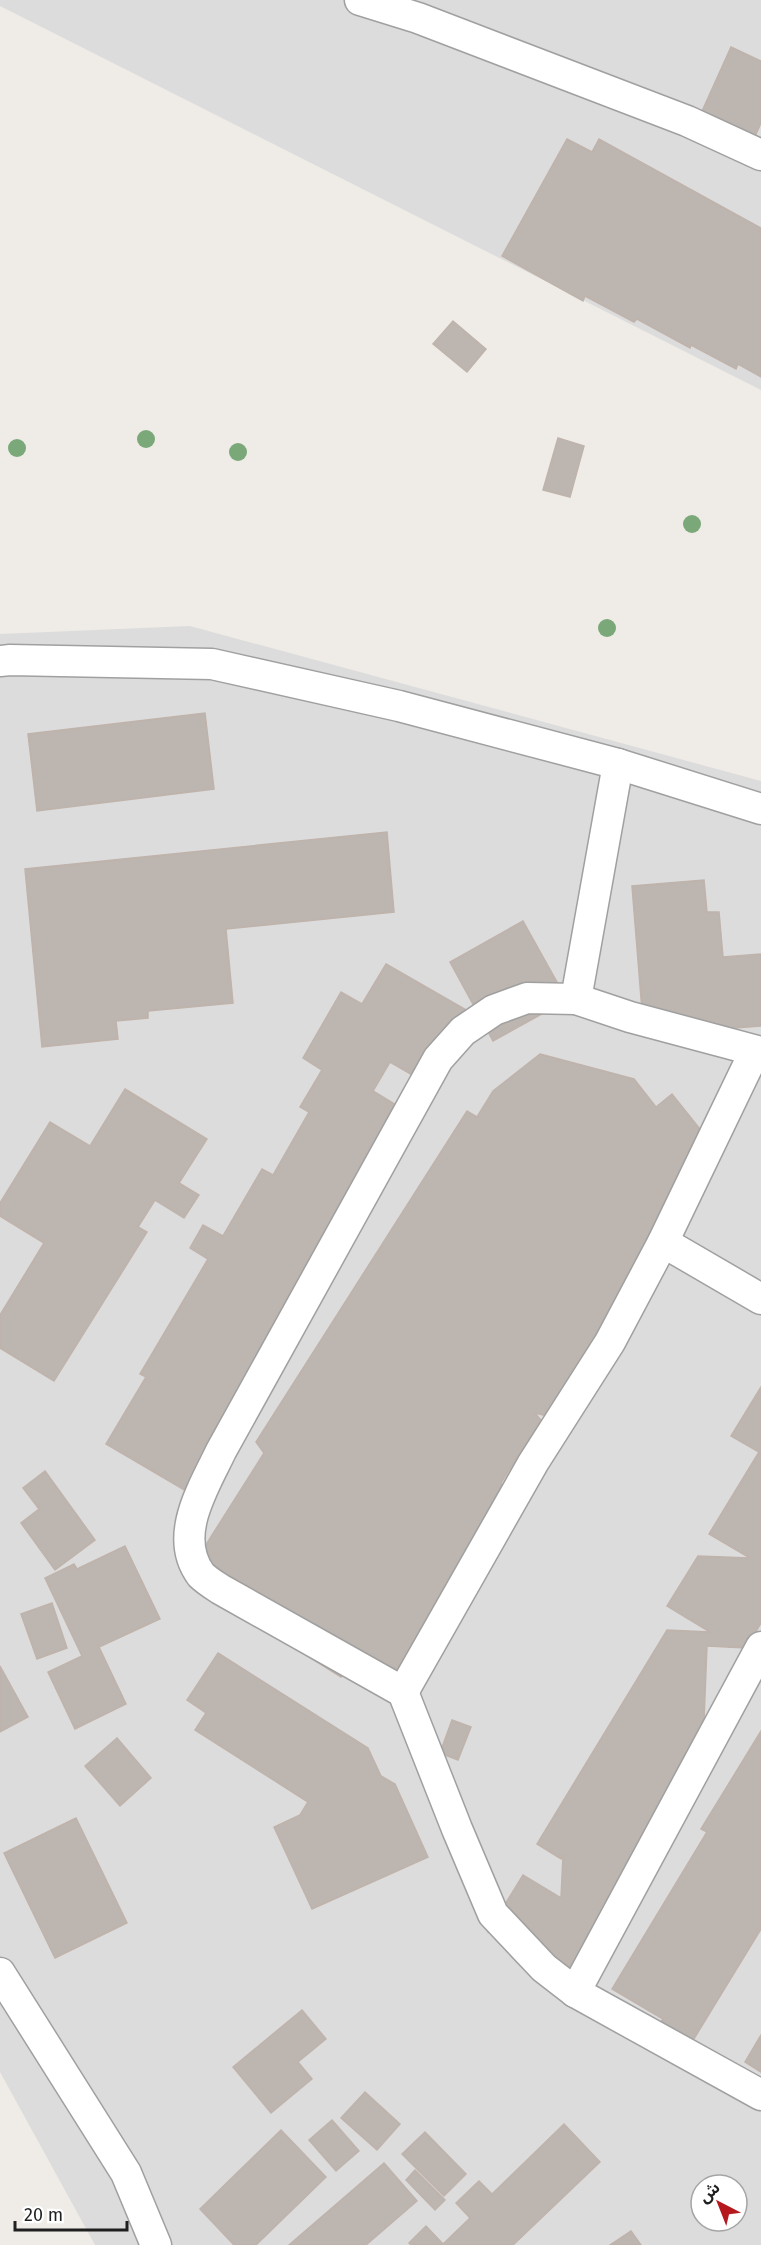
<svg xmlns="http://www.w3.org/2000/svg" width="761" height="2245" font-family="'Fira Sans','Noto Sans Arabic',sans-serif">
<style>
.residential{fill:#dddcdc;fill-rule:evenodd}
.building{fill:#bcb5b0;stroke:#bfb3ab;stroke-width:1.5}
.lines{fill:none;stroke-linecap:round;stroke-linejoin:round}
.street-casing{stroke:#a0a0a0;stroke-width:33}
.street{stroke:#fff;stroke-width:30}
.tree{fill:#7aa878}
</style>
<rect width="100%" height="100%" fill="#efece7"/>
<g class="residential">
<path d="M 0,0 L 761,0 L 761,390 L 0,6 Z"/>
<path d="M 190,626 L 761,781 L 761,2245 L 95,2245 L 0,2072 L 0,634 ZM 701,2185 L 737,2185 L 737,2221 L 701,2221 Z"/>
</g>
<g class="building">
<path d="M 731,47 L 761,61 L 761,123 L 752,143 L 698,120 Z"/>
<path d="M 567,139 L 592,152 L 599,139 L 761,228 L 761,377 L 738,364 L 736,369 L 691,345 L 690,348 L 637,319 L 634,322 L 585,296 L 583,301 L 502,256 Z"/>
<path d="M 453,321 L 486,349 L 467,372 L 433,344 Z"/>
<path d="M 558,438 L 584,446 L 570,497 L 543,490 Z"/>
<path d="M 205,713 L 214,789 L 37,811 L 28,734 Z"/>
<path d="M 387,832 L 394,912 L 226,929 L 233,1003 L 148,1011 L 148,1018 L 116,1021 L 118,1039 L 42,1047 L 25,869 Z"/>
<path d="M 704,880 L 707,912 L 719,912 L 723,957 L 761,954 L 761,1026 L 644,1035 L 632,886 Z"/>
<path d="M 523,921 L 567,1000 L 493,1041 L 450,962 Z"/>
<path d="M 386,964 L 475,1015 L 433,1087 L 390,1062 L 373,1091 L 411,1114 L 198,1498 L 106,1444 L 146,1377 L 140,1374 L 208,1259 L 190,1248 L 203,1225 L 223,1236 L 262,1169 L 273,1175 L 309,1112 L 300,1107 L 322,1070 L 303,1058 L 341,992 L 362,1004 Z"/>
<path d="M 540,1054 L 634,1079 L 656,1107 L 672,1094 L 716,1149 L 567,1421 L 535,1413 L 557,1440 L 545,1460 L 519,1454 L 501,1483 L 513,1498 L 408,1693 L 359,1663 L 341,1677 L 189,1581 L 195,1562 L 264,1453 L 256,1442 L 467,1111 L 477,1117 L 493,1091 Z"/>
<path d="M 125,1089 L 207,1139 L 179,1183 L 199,1195 L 184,1218 L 155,1200 L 138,1227 L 147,1232 L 54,1381 L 0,1348 L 0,1315 L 44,1243 L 0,1216 L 0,1203 L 50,1122 L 90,1146 Z"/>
<path d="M 761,1387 L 761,1623 L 746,1648 L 707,1646 L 704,1720 L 694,1736 L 711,1746 L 569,1981 L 488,1932 L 523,1875 L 561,1898 L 563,1855 L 561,1859 L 537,1844 L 667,1630 L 710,1632 L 667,1606 L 698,1556 L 750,1558 L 709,1534 L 759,1452 L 731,1436 Z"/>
<path d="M 45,1471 L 95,1540 L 55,1570 L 21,1523 L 39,1509 L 23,1488 Z"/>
<path d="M 125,1546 L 160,1619 L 99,1647 L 126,1704 L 75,1729 L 48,1672 L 82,1656 L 45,1578 L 74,1564 L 77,1569 Z"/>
<path d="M 52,1603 L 67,1648 L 37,1659 L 21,1614 Z"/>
<path d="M 218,1653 L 368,1748 L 381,1776 L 395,1784 L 428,1857 L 312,1909 L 274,1827 L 300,1815 L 308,1802 L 195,1730 L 206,1713 L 187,1700 Z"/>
<path d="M 0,1666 L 28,1717 L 0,1732 Z"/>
<path d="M 452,1720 L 471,1727 L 458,1760 L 440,1753 Z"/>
<path d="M 761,1731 L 761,1929 L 689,2047 L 657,2028 L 663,2019 L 612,1989 L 707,1832 L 701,1829 Z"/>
<path d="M 117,1738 L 151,1778 L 120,1806 L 85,1766 Z"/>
<path d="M 76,1818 L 127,1923 L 55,1958 L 4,1853 Z"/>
<path d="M 302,2010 L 326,2039 L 298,2062 L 312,2079 L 271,2113 L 233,2067 Z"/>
<path d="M 761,2035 L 761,2072 L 745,2062 Z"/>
<path d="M 365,2092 L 400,2124 L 377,2150 L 341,2118 Z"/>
<path d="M 332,2120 L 359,2151 L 336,2171 L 309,2140 Z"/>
<path d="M 564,2124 L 600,2162 L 513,2245 L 411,2245 L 409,2243 L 426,2226 L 443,2244 L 470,2218 L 456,2203 L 479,2181 L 492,2194 Z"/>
<path d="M 281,2130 L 326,2177 L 256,2245 L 234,2245 L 200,2209 Z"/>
<path d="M 425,2132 L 466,2174 L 444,2196 L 402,2154 Z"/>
<path d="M 384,2163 L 417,2201 L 366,2245 L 289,2245 Z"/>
<path d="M 415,2170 L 445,2200 L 435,2210 L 406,2180 Z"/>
<path d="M 631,2231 L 641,2245 L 610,2245 Z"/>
</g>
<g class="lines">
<defs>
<g id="street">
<path d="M 360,0 L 418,18 L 687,121 L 761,155"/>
<path d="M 0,661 L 10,660 L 212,664 L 399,706 L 618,764 L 761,809"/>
<path d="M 576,999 L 618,764"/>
<path d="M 761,1052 L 630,1017 L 576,999 L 527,998 L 494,1010 L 463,1031 L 438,1059 L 221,1451 C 204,1487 172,1536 201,1575 C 206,1580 214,1585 220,1589 L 403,1692 L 457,1829 L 493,1914 L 544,1968 L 575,1992 L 761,2095"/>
<path d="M 663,1242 L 761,1299"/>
<path d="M 403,1692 L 533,1463 L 610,1342 L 663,1242 L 755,1051"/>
<path d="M 0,1973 L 126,2173 L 156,2245"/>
<path d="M 575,1992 L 761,1647"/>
</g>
</defs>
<use href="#street" class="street-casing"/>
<use href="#street" class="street"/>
</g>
<g class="tree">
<circle cx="146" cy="439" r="9"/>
<circle cx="17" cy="448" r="9"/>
<circle cx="238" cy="452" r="9"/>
<circle cx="692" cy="524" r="9"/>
<circle cx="607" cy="628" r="9"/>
</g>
<g transform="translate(719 2203) rotate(318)"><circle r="28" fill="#ffffff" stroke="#a5a5a5" stroke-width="1.5"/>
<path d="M0-4.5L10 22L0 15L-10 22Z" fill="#b5191e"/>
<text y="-9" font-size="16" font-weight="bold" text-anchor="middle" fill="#1f1f1f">ش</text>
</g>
<path d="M15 2221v9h112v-9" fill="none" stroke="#1f1f1f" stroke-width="3"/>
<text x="24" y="2221" font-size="18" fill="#1f1f1f" stroke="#ffffff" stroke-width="4.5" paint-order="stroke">20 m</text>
</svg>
